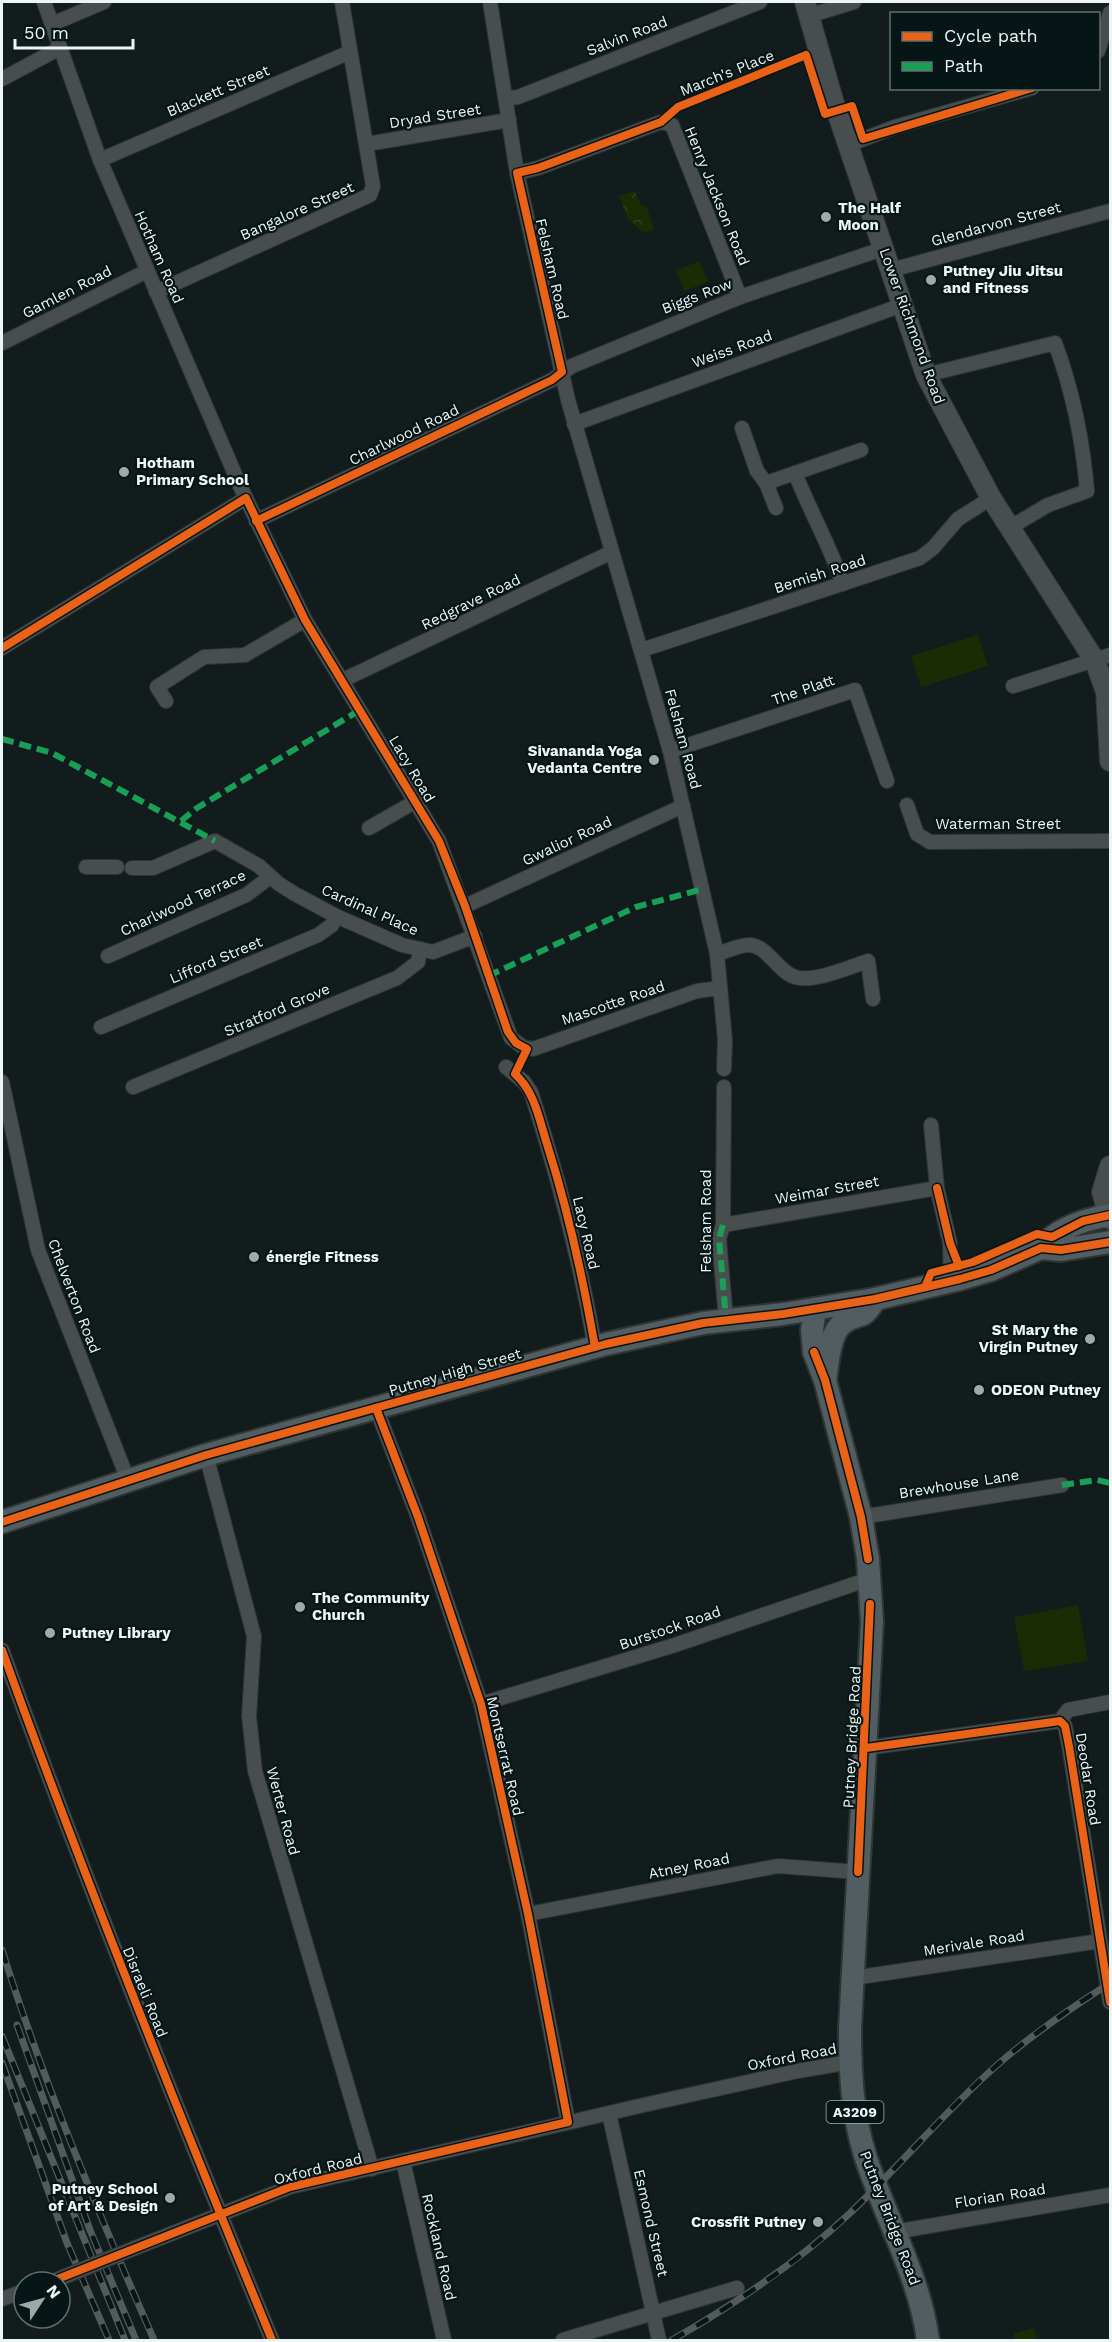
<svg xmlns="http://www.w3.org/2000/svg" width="1112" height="2342" font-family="'Work Sans',sans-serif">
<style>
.green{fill:#1a2c04}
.park{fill:url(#park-crowns)}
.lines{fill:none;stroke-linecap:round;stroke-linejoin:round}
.street-casing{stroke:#2e3535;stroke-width:16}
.secondary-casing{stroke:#2e3535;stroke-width:22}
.primary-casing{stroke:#2e3535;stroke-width:26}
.street{stroke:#484e4e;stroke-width:14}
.secondary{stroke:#484e4e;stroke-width:20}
.primary{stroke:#525d61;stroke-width:22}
.rail-casing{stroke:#535a5a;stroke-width:7}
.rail{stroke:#061516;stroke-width:4.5;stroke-dasharray:14;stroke-linecap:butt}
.street-bridge-casing{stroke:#2e3535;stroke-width:16;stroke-linecap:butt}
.street-bridge{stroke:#484e4e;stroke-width:14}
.quiet{stroke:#1a9f57;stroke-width:6;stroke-dasharray:12 6;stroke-linecap:butt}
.cycleway-casing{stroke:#061516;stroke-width:11}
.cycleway{stroke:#ea6118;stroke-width:8}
.poi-dot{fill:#9fa9a9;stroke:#061516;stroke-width:2}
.labels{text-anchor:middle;stroke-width:4.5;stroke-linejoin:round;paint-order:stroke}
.shield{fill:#061516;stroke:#a6b2b2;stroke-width:1.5}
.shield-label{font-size:14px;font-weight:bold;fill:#ebf5f5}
.street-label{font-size:15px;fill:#ebf5f5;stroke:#061516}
.poi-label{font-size:15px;font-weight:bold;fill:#ebf5f5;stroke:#061516;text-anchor:start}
</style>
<defs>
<pattern id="park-crowns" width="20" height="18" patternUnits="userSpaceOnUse" patternTransform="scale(1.5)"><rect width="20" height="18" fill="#1a2c04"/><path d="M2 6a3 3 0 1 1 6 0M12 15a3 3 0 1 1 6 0" fill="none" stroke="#30411d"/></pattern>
</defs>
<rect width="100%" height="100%" fill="#121c1c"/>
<g class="green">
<path d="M 700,261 L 708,282 L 684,291 L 676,270 Z"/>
<path d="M 978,635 L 988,666 L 921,687 L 911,656 Z"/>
<path d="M 1078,1605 L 1088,1661 L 1024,1671 L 1014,1617 Z"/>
<path d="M 1034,2328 L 1037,2340 L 1015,2340 L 1014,2333 Z"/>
</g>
<path class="park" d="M 635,191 L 641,206 L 646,205 L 654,229 L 644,233 L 628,219 L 619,196 Z"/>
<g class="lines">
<defs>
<g id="street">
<path d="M 44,2 L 100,160 L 240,486 L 305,620 L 439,841 L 511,1038 L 523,1047 L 533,1049 L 697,991 L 720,988"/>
<path d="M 490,2 L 517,173 L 568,400 L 670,751 L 717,954 L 725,1040 L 724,1069"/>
<path d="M 808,16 L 854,2"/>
<path d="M 52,24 L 104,2"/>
<path d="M 1098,51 L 1110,13"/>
<path d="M 2,79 L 60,48"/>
<path d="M 506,99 L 518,97 L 760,2"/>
<path d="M 367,144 L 509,120"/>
<path d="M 848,145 L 895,127 L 1032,88"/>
<path d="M 100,160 L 350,52"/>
<path d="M 517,173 L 538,168 L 661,122 L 672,125 L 740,297"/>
<path d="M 891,270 L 1110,211"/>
<path d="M 156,292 L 370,195 L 373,186 L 342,2"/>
<path d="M 2,343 L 147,271"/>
<path d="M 926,375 L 1055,343 C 1072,389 1083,442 1087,491 L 1048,505 L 1009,528"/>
<path d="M 574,424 L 902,305"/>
<path d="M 742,428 L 757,471 L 766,483 L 795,473 C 810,511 830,546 843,584"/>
<path d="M 795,473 L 861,450"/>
<path d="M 766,483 L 776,508"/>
<path d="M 256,521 L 552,380 L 572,366 L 740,297 L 882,249"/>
<path d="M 2,648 L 246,498"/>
<path d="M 642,650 L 920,558 L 933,548 L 958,519 L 991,498"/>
<path d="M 343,680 L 612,552"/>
<path d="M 1013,686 L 1110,655"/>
<path d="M 166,701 L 157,687 L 204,657 L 245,655 L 305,620"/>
<path d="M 670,751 L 855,690 L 887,781"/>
<path d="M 907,805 L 917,834 L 930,842 L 1110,841"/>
<path d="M 369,828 L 416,801"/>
<path d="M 86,867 L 117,867"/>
<path d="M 132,868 L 153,868 L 215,841 L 259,866 L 279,884 L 295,894 L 336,916 L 402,945 L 433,952 L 475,936"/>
<path d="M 465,906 L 683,806"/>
<path d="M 717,954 C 727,951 739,945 749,945 C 767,945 778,972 795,977 C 813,983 850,967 868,961 L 873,999"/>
<path d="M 108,956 L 246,895 L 270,877"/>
<path d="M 101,1027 L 318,935 L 332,925 L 336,916"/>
<path d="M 506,1067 L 524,1082 L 531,1092 C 558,1176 580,1260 595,1347"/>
<path d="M 2,1082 L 38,1250 L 128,1480"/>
<path d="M 133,1087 L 397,978 L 418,962 L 420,949"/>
<path d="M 724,1087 L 723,1225 L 719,1239 L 726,1319"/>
<path d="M 931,1125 L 937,1188 L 950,1243 L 951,1282"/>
<path d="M 723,1225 L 937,1188"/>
<path d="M 376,1408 L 418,1517 L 481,1704 L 528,1914 L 568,2122"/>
<path d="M 206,1455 L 254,1636 L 249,1716 L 255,1771 L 372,2169"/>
<path d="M 861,1517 L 1062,1485"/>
<path d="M 2,1650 C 86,1883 178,2112 272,2340"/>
<path d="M 481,1704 L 675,1645 L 869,1579"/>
<path d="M 1060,1721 L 1068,1710 L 1110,1702"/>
<path d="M 866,1748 L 1060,1721 L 1065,1726 L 1069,1746 L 1110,2002"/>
<path d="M 528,1914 L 778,1866 L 858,1872"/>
<path d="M 853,1978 L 1100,1941"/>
<path d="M 609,2113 L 659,2340"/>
<path d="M 403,2161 L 444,2340"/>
<path d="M 894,2232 L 1110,2195"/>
<path d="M 135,2248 L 290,2187 L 648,2104 L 798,2071 L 850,2062"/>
<path d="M 2,2299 L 24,2291"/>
<path d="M 563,2340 L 737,2288"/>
</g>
<g id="secondary">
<path d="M 805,2 L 833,100 L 926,375 L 991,498 L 1095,661 L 1106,692 L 1110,761"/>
<path d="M 1110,1166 L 1102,1192 L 1110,1219"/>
</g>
<g id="primary">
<path d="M 1041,1248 C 1057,1228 1087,1219 1110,1215"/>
<path d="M 815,1309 L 812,1330 L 814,1352 L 825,1380 L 861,1517 L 868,1559 L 872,1622 L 850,2028 C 850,2071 852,2114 865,2155 C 885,2218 919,2274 928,2340"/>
<path d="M 825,1380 C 828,1364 829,1333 843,1323 C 861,1310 861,1323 875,1299"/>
<path d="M 2,1522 L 206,1455 L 606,1344 L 703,1323 L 783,1314 L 875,1299 L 960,1279 L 991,1270 L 1041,1248 L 1061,1250 L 1110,1242"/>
</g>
</defs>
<use href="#street" class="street-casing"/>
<use href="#secondary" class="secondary-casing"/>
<use href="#primary" class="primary-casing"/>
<use href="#street" class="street"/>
<use href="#secondary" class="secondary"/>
<use href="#primary" class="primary"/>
<defs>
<g id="rail">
<path d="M 2,1950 C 44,2084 98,2212 154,2340"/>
<path d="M 17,2025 L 90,2230 L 136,2340"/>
<path d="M 2,2036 L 125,2340"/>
<path d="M 2,2063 L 67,2243 L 109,2340"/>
<path d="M 672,2340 C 735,2304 796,2264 849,2214 C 900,2166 944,2112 996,2066 C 1031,2035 1071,2008 1110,1983"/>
</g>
</defs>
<use href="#rail" class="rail-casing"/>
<use href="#rail" class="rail"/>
<defs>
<path id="street-bridge" d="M 56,2280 L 135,2248"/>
</defs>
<use href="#street-bridge" class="street-bridge-casing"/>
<use href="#street-bridge" class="street-bridge"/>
<g class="quiet">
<path d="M 2,739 L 52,753 L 215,841"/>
<path d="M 181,821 L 197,808 L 360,710"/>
<path d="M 488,976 L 636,907 L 703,889"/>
<path d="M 723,1225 L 719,1239 L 726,1319"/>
<path d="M 1062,1485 L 1097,1480 L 1110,1483"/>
</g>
<defs>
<g id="cycleway">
<path d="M 256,521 L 552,380 L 562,372 L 517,173 L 538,168 L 661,122 L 678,107 L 806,55 L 825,114 L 852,106 L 863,139 L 1032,88"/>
<path d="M 2,648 L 246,498 L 305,620 L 439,841 L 465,906 L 508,1032 L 516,1043 L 527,1049 L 515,1074 C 535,1092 539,1119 547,1144 C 568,1210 583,1278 595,1347"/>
<path d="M 937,1188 L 950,1243 L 959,1266"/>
<path d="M 925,1287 L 931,1273 L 973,1262 L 1037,1234 L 1052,1237 L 1083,1221 L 1110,1215"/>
<path d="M 814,1352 L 825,1380 L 861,1517 L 868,1559"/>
<path d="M 2,1522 L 206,1455 L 606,1344 L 703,1323 L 783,1314 L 875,1299 L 960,1279 L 991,1270 L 1041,1248 L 1061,1250 L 1110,1242"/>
<path d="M 2,1650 C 86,1883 178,2112 272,2340"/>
<path d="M 866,1748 L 1060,1721 L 1065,1726 L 1069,1746 L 1110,2002"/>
<path d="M 858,1872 L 870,1604"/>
<path d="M 50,2282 L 290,2187 L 568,2122 L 528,1914 L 481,1704 L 418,1517 L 376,1408"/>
</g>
</defs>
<use href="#cycleway" class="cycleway-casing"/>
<use href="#cycleway" class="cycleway"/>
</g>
<g class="poi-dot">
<circle cx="826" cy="217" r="6"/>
<circle cx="931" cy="280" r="6"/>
<circle cx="124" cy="472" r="6"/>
<circle cx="654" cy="760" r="6"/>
<circle cx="254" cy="1257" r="6"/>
<circle cx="1090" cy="1339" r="6"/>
<circle cx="979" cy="1390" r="6"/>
<circle cx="300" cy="1607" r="6"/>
<circle cx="50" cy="1633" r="6"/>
<circle cx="170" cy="2198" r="6"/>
<circle cx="818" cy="2222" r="6"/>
</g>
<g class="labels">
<rect class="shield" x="826.5" y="2101" width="57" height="22" rx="4.5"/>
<g class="shield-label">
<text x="855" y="2117">A3209</text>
</g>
<g class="street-label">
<text transform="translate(627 36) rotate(-21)" y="5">Salvin Road</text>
<text transform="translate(727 73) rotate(-22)" y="5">March's Place</text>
<text transform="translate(218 91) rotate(-23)" y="5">Blackett Street</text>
<text transform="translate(435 116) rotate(-9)" y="5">Dryad Street</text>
<text transform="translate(717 196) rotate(68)" y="5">Henry Jackson Road</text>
<text transform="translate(297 211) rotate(-24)" y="5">Bangalore Street</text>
<text transform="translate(996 224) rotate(-15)" y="5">Glendarvon Street</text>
<text transform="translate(159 257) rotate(66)" y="5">Hotham Road</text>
<text transform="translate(552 269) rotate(77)" y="5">Felsham Road</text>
<text transform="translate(67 292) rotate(-27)" y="5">Gamlen Road</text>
<text transform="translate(697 296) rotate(-21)" y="5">Biggs Row</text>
<text transform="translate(912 326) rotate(70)" y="5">Lower Richmond Road</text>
<text transform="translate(732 349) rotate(-20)" y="5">Weiss Road</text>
<text transform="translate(404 435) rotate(-26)" y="5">Charlwood Road</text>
<text transform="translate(820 574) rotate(-18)" y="5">Bemish Road</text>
<text transform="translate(471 602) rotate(-26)" y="5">Redgrave Road</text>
<text transform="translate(803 690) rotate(-19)" y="5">The Platt</text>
<text transform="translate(683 739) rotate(75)" y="5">Felsham Road</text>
<text transform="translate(412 769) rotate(59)" y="5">Lacy Road</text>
<text x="998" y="829">Waterman Street</text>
<text transform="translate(567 841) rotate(-25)" y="5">Gwalior Road</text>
<text transform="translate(183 903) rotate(-25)" y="5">Charlwood Terrace</text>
<text transform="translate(370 910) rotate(24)" y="5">Cardinal Place</text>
<text transform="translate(216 960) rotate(-23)" y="5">Lifford Street</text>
<text transform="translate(613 1003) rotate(-19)" y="5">Mascotte Road</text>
<text transform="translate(277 1010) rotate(-23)" y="5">Stratford Grove</text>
<text transform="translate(827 1190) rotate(-10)" y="5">Weimar Street</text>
<text transform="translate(706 1221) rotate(-90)" y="5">Felsham Road</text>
<text transform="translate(586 1233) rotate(77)" y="5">Lacy Road</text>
<text transform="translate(74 1296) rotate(69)" y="5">Chelverton Road</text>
<text transform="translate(455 1372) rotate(-16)" y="5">Putney High Street</text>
<text transform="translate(959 1484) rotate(-9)" y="5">Brewhouse Lane</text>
<text transform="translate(670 1628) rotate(-19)" y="5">Burstock Road</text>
<text transform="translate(852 1737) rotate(-87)" y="5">Putney Bridge Road</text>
<text transform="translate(505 1756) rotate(77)" y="5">Montserrat Road</text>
<text transform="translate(1088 1779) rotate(81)" y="5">Deodar Road</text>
<text transform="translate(283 1811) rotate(75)" y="5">Werter Road</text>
<text transform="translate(689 1866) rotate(-11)" y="5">Atney Road</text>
<text transform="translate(974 1943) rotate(-9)" y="5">Merivale Road</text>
<text transform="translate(145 1992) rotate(68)" y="5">Disraeli Road</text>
<text transform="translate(792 2057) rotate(-11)" y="5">Oxford Road</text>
<text transform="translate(318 2169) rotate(-14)" y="5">Oxford Road</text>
<text transform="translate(1000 2196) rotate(-9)" y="5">Florian Road</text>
<text transform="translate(890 2218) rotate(69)" y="5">Putney Bridge Road</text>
<text transform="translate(651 2223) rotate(77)" y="5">Esmond Street</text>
<text transform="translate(439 2247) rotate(77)" y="5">Rockland Road</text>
</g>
<g class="poi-label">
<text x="838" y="213">The Half<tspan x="838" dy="17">Moon</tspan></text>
<text x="943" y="276">Putney Jiu Jitsu<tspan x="943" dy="17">and Fitness</tspan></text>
<text x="136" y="468">Hotham<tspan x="136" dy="17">Primary School</tspan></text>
<text x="642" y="756" text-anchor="end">Sivananda Yoga<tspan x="642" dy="17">Vedanta Centre</tspan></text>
<text x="266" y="1262">énergie Fitness</text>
<text x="1078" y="1335" text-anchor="end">St Mary the<tspan x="1078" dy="17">Virgin Putney</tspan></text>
<text x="991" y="1395">ODEON Putney</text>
<text x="312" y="1603">The Community<tspan x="312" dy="17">Church</tspan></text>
<text x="62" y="1638">Putney Library</text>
<text x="158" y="2194" text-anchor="end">Putney School<tspan x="158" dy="17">of Art &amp; Design</tspan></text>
<text x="806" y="2227" text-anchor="end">Crossfit Putney</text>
</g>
</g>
<rect width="1112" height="2342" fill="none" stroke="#ebf5f5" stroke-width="6"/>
<rect x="890" y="12" width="210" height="78" fill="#061516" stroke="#626f6f" stroke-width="1.5"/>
<rect x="902" y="32" width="30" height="9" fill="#ea6118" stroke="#626f6f" stroke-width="1.5"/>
<text x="944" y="42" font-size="18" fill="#ebf5f5">Cycle path</text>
<rect x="902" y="62" width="30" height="9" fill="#1a9f57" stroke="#626f6f" stroke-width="1.5"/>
<text x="944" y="72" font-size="18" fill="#ebf5f5">Path</text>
<g transform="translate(42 2300) rotate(54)"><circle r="28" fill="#061516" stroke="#626f6f" stroke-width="1.5"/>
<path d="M0-4.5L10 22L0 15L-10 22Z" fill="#9fa9a9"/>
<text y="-9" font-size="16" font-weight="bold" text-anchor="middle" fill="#ebf5f5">N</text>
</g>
<path d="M15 39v9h118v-9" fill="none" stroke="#ebf5f5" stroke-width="3"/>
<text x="24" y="39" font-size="18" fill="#ebf5f5" stroke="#061516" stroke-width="4.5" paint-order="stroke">50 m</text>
</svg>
